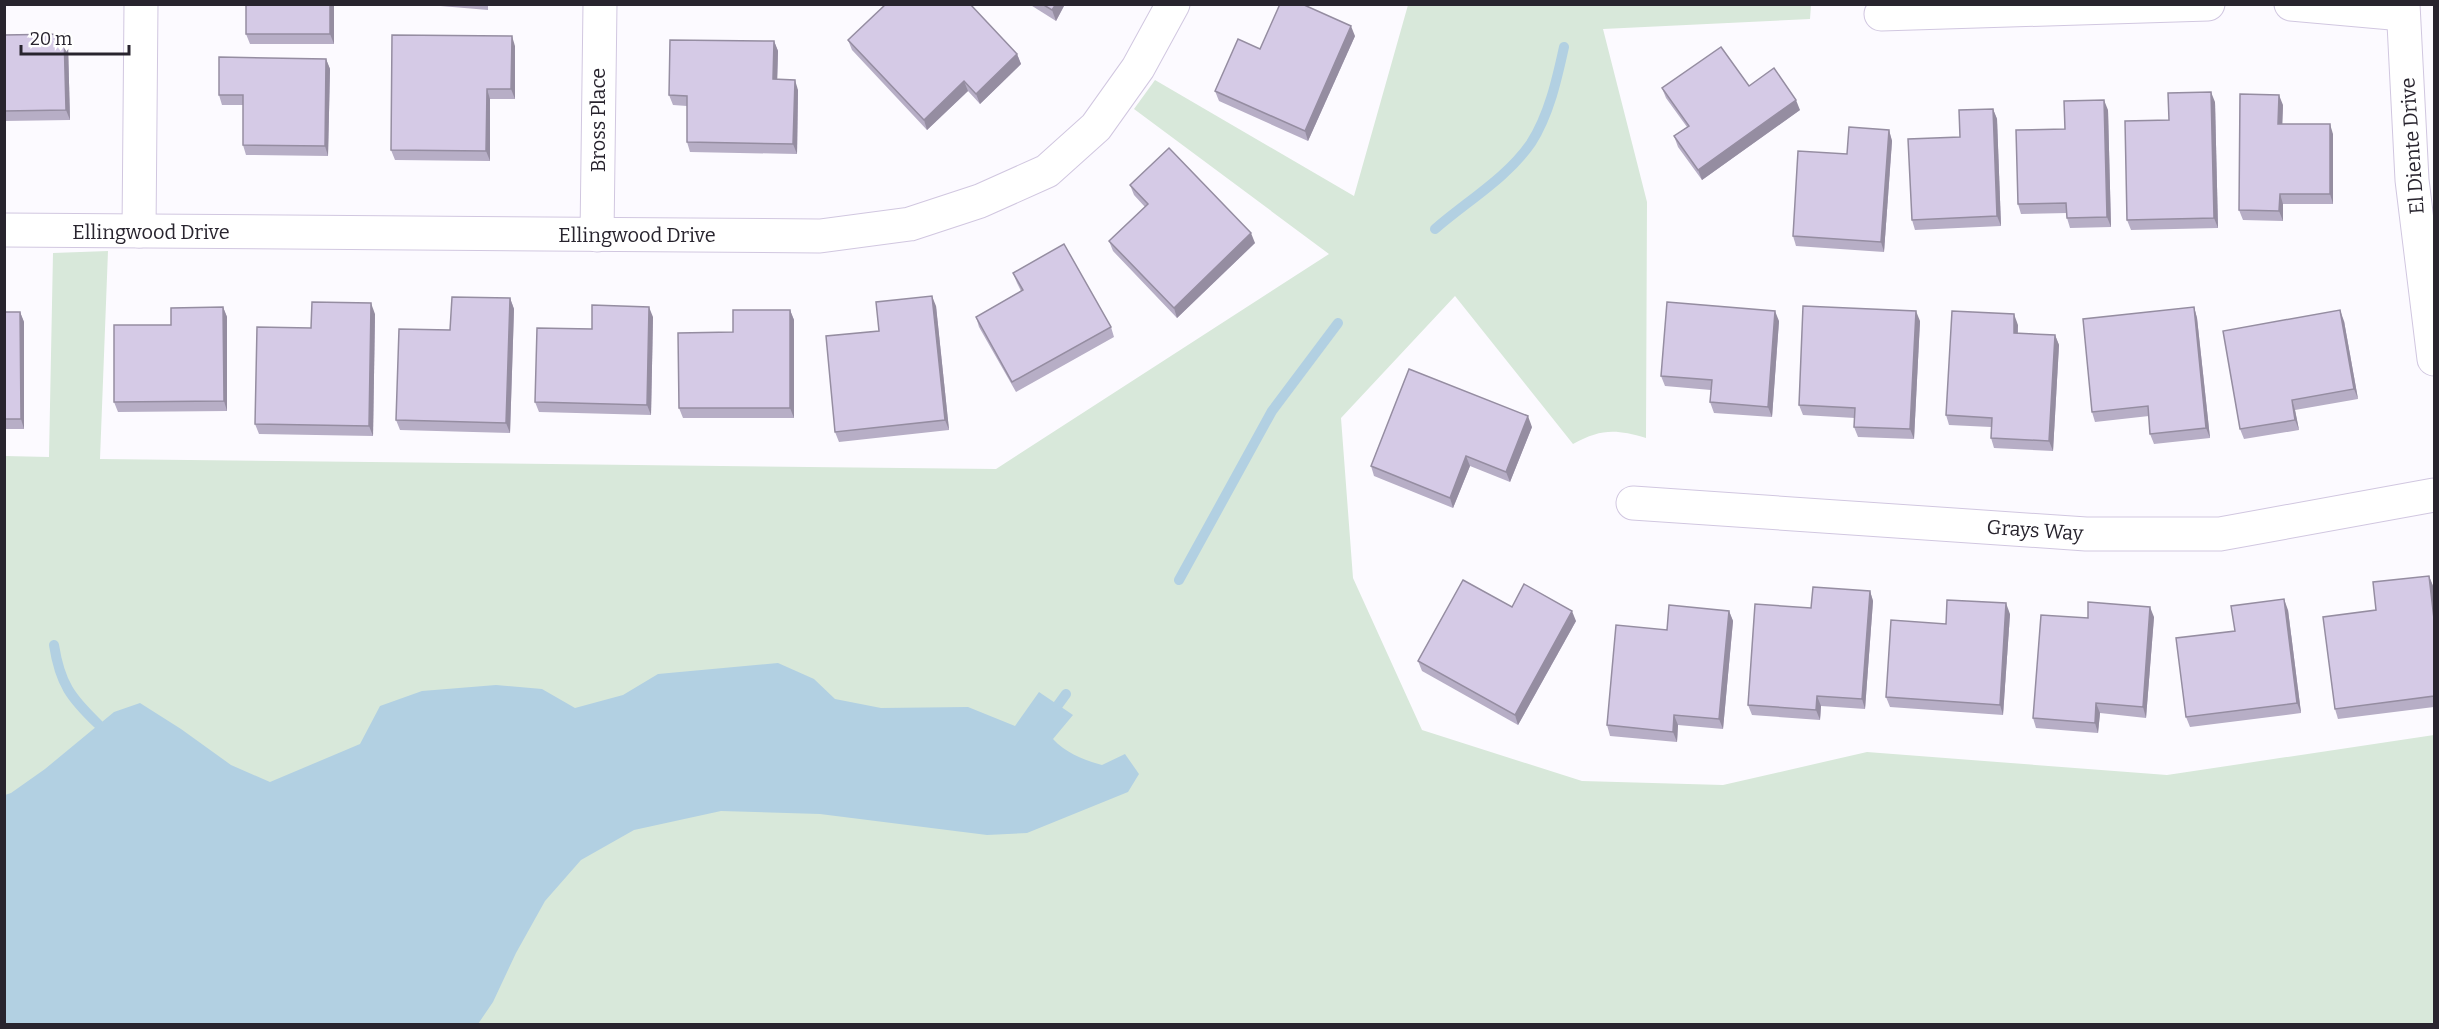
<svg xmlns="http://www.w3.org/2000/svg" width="2439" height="1029" font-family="Bitter,serif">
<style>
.green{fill:#d8e8da}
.water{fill:#b2d0e2}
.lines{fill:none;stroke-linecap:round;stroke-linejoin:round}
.stream{stroke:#b2d0e2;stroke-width:10}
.street-casing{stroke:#d1c7e0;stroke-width:35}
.street{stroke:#fff;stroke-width:33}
.wall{fill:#b7aec6}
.shaded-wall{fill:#958da1}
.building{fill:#d5cae6;stroke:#958da1;stroke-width:1.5}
.labels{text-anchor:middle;stroke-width:6;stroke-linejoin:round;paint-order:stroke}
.street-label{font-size:20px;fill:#28242e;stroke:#fff}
</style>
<rect width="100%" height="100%" fill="#fcfaff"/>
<path class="green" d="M 1408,5 L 1811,5 L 1810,19 L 1603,29 L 1647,202 L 1646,438 C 1615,429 1601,429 1573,444 L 1455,296 L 1341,418 L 1353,578 L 1422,730 L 1582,781 L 1723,785 L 1867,752 L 2167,775 L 2434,735 L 2434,1024 L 5,1024 L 5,456 L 49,457 L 53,253 L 108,251 L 100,459 L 996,469 L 1329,254 L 1134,109 L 1155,80 L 1354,196 Z"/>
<path class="water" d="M 778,663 L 814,679 L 835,699 L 881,708 L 968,707 L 1015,726 L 1039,692 L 1073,715 L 1053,739 C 1066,753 1083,760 1102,765 L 1125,754 L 1139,774 L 1128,792 L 1027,833 L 987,835 L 820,814 L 721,811 L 634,830 L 581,860 L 545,901 L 516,953 L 493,1002 L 478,1024 L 5,1024 L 5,795 L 11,793 L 45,769 L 114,712 L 140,703 L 181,729 L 231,765 L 270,782 L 360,744 L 380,706 L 422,691 L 496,685 L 542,689 L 575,708 L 623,695 L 658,674 Z"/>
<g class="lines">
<g class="stream">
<path d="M 1435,229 C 1467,201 1507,178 1531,143 C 1549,115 1557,79 1564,47"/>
<path d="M 1179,580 L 1272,411 L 1338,323"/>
<path d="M 54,645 C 60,684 71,698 98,724"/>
<path d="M 1058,705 L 1066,694"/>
</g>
<defs>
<g id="street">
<path d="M 2291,4 L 2403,14"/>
<path d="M 2403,4 L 2412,180 L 2434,359"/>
<path d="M 1881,14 L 2208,4"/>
<path d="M 4,230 L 820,236 L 910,224 L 980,201 L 1047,171 L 1096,127 L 1138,68 L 1173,4"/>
<path d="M 139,231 L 141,4"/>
<path d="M 597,235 L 600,4"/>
<path d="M 1633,503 L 2086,534 L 2220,534 L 2434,495"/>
</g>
</defs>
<use href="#street" class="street-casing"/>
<use href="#street" class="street"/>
</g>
<g class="wall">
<path d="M 334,4 L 334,44 L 250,44 L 246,34 Z"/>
<path d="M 417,4 L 488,4 L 488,10 Z"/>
<path d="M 1029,4 L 1065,4 L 1056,21 Z"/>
<path d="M 64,34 L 68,44 L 70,120 L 4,121 L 4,35 Z"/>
<path d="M 1355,36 L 1308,141 L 1219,101 L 1215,91 L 1260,49 Z"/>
<path d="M 848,40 L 1017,54 L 1021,64 L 980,104 L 968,91 L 927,130 L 852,50 Z"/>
<path d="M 774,41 L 778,51 L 777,79 L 798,90 L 797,154 L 690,152 L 687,142 L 687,106 L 673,105 L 669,95 Z"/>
<path d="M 515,46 L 515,99 L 490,99 L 490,161 L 395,160 L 391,150 Z"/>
<path d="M 326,59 L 330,69 L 328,156 L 246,155 L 243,145 L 243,105 L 222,105 L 219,95 Z"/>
<path d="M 1749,86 L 1800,110 L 1702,180 L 1678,147 L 1674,136 L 1687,127 L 1666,98 L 1662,88 Z"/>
<path d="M 2215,102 L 2218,228 L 2131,230 L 2127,220 L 2169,120 Z"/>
<path d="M 2283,105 L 2282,124 L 2333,134 L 2333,204 L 2283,204 L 2283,221 L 2243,220 L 2239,210 Z"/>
<path d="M 1993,109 L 1997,119 L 2001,226 L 1915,230 L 1912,220 L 1960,137 Z"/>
<path d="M 2108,110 L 2111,227 L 2070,228 L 2067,218 L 2067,213 L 2021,214 L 2018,204 L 2065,129 Z"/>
<path d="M 1889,130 L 1892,141 L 1884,252 L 1796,246 L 1793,236 L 1847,154 Z"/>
<path d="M 1130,185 L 1255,243 L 1177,318 L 1113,251 L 1109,241 L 1145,207 L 1134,195 Z"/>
<path d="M 1013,273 L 1111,327 L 1114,337 L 1016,392 L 979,327 L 976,317 L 1021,291 L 1017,283 Z"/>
<path d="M 510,298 L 514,309 L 510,433 L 400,430 L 396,420 Z"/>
<path d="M 936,306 L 949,430 L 839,442 L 835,432 L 879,331 Z"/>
<path d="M 223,307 L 227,317 L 227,411 L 118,412 L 114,402 L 171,325 Z"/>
<path d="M 2194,307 L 2197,318 L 2210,438 L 2154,444 L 2150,434 L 2149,416 L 2095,422 L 2092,412 Z"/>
<path d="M 790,310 L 794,320 L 794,418 L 683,418 L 679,408 L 733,332 Z"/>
<path d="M 4,312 L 20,312 L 24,322 L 24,429 L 4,429 Z"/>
<path d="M 375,314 L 373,436 L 259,434 L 255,424 Z"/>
<path d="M 653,317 L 651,415 L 539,412 L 535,402 L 592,329 Z"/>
<path d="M 1779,321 L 1772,417 L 1714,413 L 1710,402 L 1711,390 L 1665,386 L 1661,376 Z"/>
<path d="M 1920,321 L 1914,439 L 1858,437 L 1854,427 L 1855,418 L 1803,415 L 1799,405 Z"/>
<path d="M 2344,321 L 2358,399 L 2295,410 L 2299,430 L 2244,439 L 2240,429 Z"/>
<path d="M 2018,325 L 2018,333 L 2055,335 L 2059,345 L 2053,451 L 1994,448 L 1991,438 L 1991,427 L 1949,425 L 1946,415 Z"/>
<path d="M 1532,427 L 1510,482 L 1470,466 L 1453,508 L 1374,476 L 1371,466 Z"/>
<path d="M 2429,576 L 2433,586 L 2434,599 L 2434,707 L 2338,719 L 2335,709 L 2376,610 Z"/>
<path d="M 1870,591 L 1873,601 L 1865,709 L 1821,706 L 1820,720 L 1752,715 L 1748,705 L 1811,608 Z"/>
<path d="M 1512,607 L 1576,621 L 1518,725 L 1422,671 L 1418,661 Z"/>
<path d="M 2288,610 L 2301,713 L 2190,727 L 2186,717 L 2235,631 Z"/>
<path d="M 1729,611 L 1733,621 L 1723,729 L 1678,725 L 1677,742 L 1610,736 L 1607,725 L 1667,630 Z"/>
<path d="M 2010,614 L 2003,715 L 1890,707 L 1886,697 Z"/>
<path d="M 2154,617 L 2146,718 L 2100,713 L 2098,733 L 2036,728 L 2033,718 L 2088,618 Z"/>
</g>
<g class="shaded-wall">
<path d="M 330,4 L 334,4 L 334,44 L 330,34 Z"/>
<path d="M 1056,4 L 1065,4 L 1056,21 L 1052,10 Z"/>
<path d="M 1351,26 L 1355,36 L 1308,141 L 1305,131 Z"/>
<path d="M 64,34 L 68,44 L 70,120 L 66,110 Z"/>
<path d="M 512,36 L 515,46 L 515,99 L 511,89 Z"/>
<path d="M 774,41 L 778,51 L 777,89 L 773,79 Z"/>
<path d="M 1017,54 L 1021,64 L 980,104 L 976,94 Z"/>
<path d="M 326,59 L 330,69 L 328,156 L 325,146 Z"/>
<path d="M 795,80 L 798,90 L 797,154 L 793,144 Z"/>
<path d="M 964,81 L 968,91 L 927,130 L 924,120 Z"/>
<path d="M 487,89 L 490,99 L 490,161 L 486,151 Z"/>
<path d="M 2211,92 L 2215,102 L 2218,228 L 2214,218 Z"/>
<path d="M 2279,95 L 2283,105 L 2282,134 L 2278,124 Z"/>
<path d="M 1796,100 L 1800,110 L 1702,180 L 1698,170 Z"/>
<path d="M 2104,100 L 2108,110 L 2111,227 L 2107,217 Z"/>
<path d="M 1993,109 L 1997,119 L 2001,226 L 1997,216 Z"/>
<path d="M 2330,124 L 2333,134 L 2333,204 L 2330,194 Z"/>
<path d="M 1889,130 L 1892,141 L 1884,252 L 1881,242 Z"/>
<path d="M 2280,194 L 2283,204 L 2283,221 L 2279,211 Z"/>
<path d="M 1251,233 L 1255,243 L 1177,318 L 1174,308 Z"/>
<path d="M 932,296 L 936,306 L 949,430 L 945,420 Z"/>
<path d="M 510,298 L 514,309 L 510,433 L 506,423 Z"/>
<path d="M 371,303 L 375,314 L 373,436 L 369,426 Z"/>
<path d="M 223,307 L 227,317 L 227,411 L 224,401 Z"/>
<path d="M 649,307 L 653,317 L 651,415 L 647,405 Z"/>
<path d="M 2194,307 L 2197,318 L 2210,438 L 2206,428 Z"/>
<path d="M 790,310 L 794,320 L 794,418 L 790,408 Z"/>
<path d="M 2340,310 L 2344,321 L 2358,399 L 2354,389 Z"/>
<path d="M 1775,311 L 1779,321 L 1772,417 L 1768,407 Z"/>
<path d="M 1916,311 L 1920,321 L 1914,439 L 1910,429 Z"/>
<path d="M 20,312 L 24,322 L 24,429 L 21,419 Z"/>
<path d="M 2014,314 L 2018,325 L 2017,343 L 2014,333 Z"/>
<path d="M 2055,335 L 2059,345 L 2053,451 L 2049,441 Z"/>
<path d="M 2292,400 L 2295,410 L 2299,430 L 2295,420 Z"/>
<path d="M 1528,416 L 1532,427 L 1510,482 L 1506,472 Z"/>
<path d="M 1466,456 L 1470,466 L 1453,508 L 1450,498 Z"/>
<path d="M 2429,576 L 2433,586 L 2434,599 L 2434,619 Z"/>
<path d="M 1870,591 L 1873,601 L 1865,709 L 1862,699 Z"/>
<path d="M 2284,599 L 2288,610 L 2301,713 L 2297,703 Z"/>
<path d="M 2006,603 L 2010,614 L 2003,715 L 2000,705 Z"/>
<path d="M 2150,607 L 2154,617 L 2146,718 L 2143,707 Z"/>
<path d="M 1572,611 L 1576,621 L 1518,725 L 1515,715 Z"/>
<path d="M 1729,611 L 1733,621 L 1723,729 L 1719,719 Z"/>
<path d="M 1817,696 L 1821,706 L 1820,720 L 1816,710 Z"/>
<path d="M 2096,703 L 2100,713 L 2098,733 L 2095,723 Z"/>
<path d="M 1674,715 L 1678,725 L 1677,742 L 1673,732 Z"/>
</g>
<g class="building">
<rect x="246" y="4" width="84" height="30"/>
<path d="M 886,4 L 970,4 L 1017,54 L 976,94 L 964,81 L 924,120 L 848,40 Z"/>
<path d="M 1042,4 L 1056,4 L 1052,10 Z"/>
<path d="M 1280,4 L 1302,4 L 1351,26 L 1305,131 L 1215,91 L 1238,39 L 1260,49 Z"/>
<path d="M 64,34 L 66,110 L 4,111 L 4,35 Z"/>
<path d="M 392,35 L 512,36 L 511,89 L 487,89 L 486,151 L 391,150 Z"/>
<path d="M 670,40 L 774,41 L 773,79 L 795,80 L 793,144 L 687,142 L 687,96 L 669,95 Z"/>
<path d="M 1721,47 L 1749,86 L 1774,68 L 1796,100 L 1698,170 L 1674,136 L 1689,126 L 1662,88 Z"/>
<path d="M 219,57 L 326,59 L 325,146 L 243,145 L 243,95 L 219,95 Z"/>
<path d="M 2211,92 L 2214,218 L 2127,220 L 2125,121 L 2169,120 L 2168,93 Z"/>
<path d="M 2240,94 L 2279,95 L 2278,124 L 2330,124 L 2330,194 L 2280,194 L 2279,211 L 2239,210 Z"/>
<path d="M 2104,100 L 2107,217 L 2067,218 L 2066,203 L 2018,204 L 2016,130 L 2065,129 L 2064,101 Z"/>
<path d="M 1993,109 L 1997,216 L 1912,220 L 1908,139 L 1960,137 L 1959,110 Z"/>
<path d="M 1849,127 L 1889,130 L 1881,242 L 1793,236 L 1798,151 L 1847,154 Z"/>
<path d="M 1169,148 L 1251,233 L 1174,308 L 1109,241 L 1148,204 L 1130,185 Z"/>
<path d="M 1064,244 L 1111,327 L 1012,382 L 976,317 L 1023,290 L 1013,273 Z"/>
<path d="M 932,296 L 945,420 L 835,432 L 826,336 L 879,331 L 876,302 Z"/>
<path d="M 452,297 L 510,298 L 506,423 L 396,420 L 399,329 L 450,330 Z"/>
<path d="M 312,302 L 371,303 L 369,426 L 255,424 L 257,327 L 311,328 Z"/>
<path d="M 1667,302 L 1775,311 L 1768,407 L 1710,402 L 1712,380 L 1661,376 Z"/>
<path d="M 592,305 L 649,307 L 647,405 L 535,402 L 537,328 L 592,329 Z"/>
<path d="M 1803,306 L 1916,311 L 1910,429 L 1854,427 L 1855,408 L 1799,405 Z"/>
<path d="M 223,307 L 224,401 L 114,402 L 114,325 L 171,325 L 171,308 Z"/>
<path d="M 2194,307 L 2206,428 L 2150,434 L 2148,406 L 2092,412 L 2083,319 Z"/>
<path d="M 733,310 L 790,310 L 790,408 L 679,408 L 678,333 L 733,332 Z"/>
<path d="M 2340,310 L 2354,389 L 2292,400 L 2295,420 L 2240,429 L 2223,331 Z"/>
<path d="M 1952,311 L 2014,314 L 2014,333 L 2055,335 L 2049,441 L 1991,438 L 1992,418 L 1946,415 Z"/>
<path d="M 4,312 L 20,312 L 21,419 L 4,419 Z"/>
<path d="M 1409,369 L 1528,416 L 1506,472 L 1466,456 L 1450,498 L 1371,466 Z"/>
<path d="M 2429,576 L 2434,619 L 2434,696 L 2335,709 L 2323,617 L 2376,610 L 2373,582 Z"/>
<path d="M 1463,580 L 1512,607 L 1524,584 L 1572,611 L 1515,715 L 1418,661 Z"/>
<path d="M 1813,587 L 1870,591 L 1862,699 L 1817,696 L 1816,710 L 1748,705 L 1755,604 L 1811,608 Z"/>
<path d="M 2284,599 L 2297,703 L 2186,717 L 2176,638 L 2235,631 L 2231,606 Z"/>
<path d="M 1947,600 L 2006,603 L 2000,705 L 1886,697 L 1891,620 L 1946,624 Z"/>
<path d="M 2088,602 L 2150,607 L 2143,707 L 2096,703 L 2095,723 L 2033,718 L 2041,615 L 2088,618 Z"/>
<path d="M 1669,605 L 1729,611 L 1719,719 L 1674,715 L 1673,732 L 1607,725 L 1616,625 L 1667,630 Z"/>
</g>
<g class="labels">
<g class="street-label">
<text transform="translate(598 120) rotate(-90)" y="7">Bross Place</text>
<text transform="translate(2412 146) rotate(-94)" y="7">El Diente Drive</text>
<text x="151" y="239">Ellingwood Drive</text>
<text x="637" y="242">Ellingwood Drive</text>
<text transform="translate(2035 530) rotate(4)" y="7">Grays Way</text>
</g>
</g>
<rect width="2439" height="1029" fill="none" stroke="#28242e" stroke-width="12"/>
<path d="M21 45v9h108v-9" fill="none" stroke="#28242e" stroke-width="3"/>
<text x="30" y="45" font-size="18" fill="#28242e" stroke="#ffffff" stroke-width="4.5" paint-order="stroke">20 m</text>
</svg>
